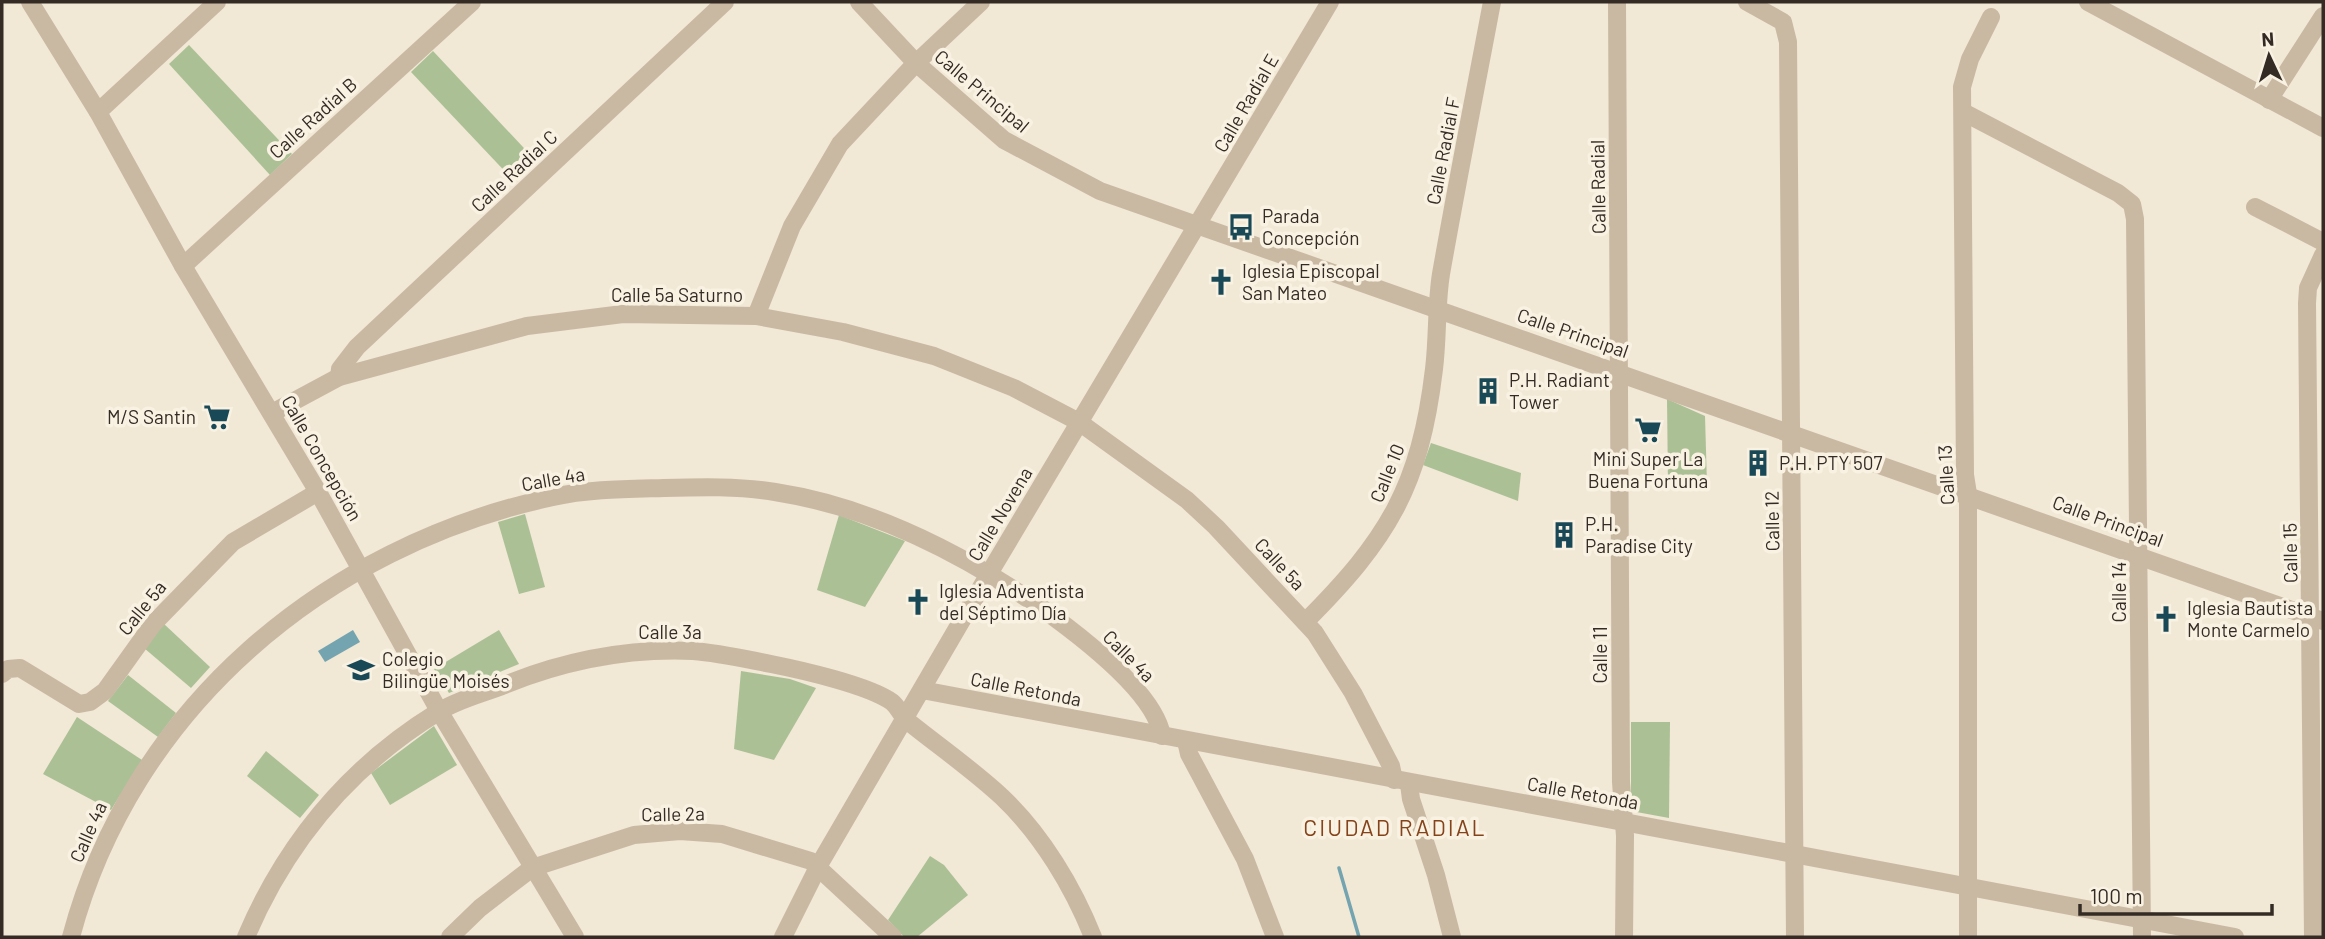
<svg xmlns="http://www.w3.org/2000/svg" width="2325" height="939" font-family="Barlow,sans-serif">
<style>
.green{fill:#acc096}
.water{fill:#74a4af}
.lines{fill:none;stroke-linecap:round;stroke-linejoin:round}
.stream{stroke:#74a4af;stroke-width:3.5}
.minor{stroke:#c9b9a2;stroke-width:18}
.labels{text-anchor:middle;stroke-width:7;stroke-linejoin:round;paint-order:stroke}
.street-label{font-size:19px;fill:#342b24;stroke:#f9f2e2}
.poi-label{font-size:19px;fill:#342b24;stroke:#f9f2e2;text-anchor:start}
.quarter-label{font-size:23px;letter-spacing:2px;fill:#85431b;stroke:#f9f2e2}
</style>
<rect width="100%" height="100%" fill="#f1e8d6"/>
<g class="green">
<path d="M 189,45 L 292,154 L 270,175 L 169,64 Z"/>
<path d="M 433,51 L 537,162 L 515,182 L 411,72 Z"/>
<path d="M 1667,399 L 1705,416 L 1707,485 L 1668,486 Z"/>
<path d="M 1431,443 L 1521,473 L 1518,501 L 1423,465 Z"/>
<path d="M 525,514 L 545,587 L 519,594 L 498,522 Z"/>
<path d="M 839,515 L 905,541 L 865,607 L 817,590 Z"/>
<path d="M 164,624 L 210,667 L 191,688 L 144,648 Z"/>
<path d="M 499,630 L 519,664 L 449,693 L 434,669 Z"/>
<path d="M 741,671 L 790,679 L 816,688 L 774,760 L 734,749 Z"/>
<path d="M 128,675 L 176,713 L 158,737 L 108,701 Z"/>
<path d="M 77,717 L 142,760 L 111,810 L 43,774 Z"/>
<path d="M 1631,722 L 1670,722 L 1669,818 L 1631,811 Z"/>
<path d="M 434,726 L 457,765 L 390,805 L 371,773 Z"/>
<path d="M 266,751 L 319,795 L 300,818 L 247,776 Z"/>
<path d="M 930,856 L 944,865 L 968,895 L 917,937 L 904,937 L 888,920 Z"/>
</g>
<path class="water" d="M 353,630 L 360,642 L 325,662 L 318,651 Z"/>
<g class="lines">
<path class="stream" d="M 1339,868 L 1359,937"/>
<g class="minor">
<path d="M 30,2 L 98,112 L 183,266 L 318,492 L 439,711 L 575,937"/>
<path d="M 859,2 L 916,63 L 1004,140 L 1100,191 L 2323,621"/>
<path d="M 1617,2 L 1621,782 L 1625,836 L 1624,937"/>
<path d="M 1747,2 L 1783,22 L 1788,42 L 1795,937"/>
<path d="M 2088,2 L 2323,128"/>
<path d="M 2269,100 L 2323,16"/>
<path d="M 98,112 L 217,2"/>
<path d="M 1963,112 L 2118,193 L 2132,204 L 2135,219 L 2142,937"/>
<path d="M 2255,207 L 2323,242"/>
<path d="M 183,266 L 472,2"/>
<path d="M 756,316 L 792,226 L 840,144 L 916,63 L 981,2"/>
<path d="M 339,377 L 340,369 L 357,347 L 725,2"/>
<path d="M 272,413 L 339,377 L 527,326 L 623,314 L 756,316 L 843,332 L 934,356 L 1014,388 L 1079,422 L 1187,500 L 1216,527 L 1315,633 L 1353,693 L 1391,766 L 1394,780"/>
<path d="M 1305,622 C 1388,539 1420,487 1434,369 C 1438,337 1436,305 1441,274 C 1457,183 1475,92 1492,2"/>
<path d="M 2,674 L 8,669 L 20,668 L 79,704 L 90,702 L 105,691 L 153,624 L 233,542 L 318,492"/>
<path d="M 922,690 L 2235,937"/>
<path d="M 1186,741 L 1189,754 L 1245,859 L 1275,937"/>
<path d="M 1409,784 L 1411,799 L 1436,875 L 1452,937"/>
<path d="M 71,937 C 132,708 325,546 553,497 C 588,489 628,489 664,488 C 701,487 738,486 775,492 C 872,507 960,552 1040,607 C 1075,632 1155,691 1162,736"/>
<path d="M 246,937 C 286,843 350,766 438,712 C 457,700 481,694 502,686 C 563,661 626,648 693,651 C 719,653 745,659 771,664 C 801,670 868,685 892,702 C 897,706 901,714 905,719 C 937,745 972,769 1002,797 C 1042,835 1073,887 1093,937"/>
<path d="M 450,937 L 480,908 L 532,868 L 634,835 L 680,831 L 722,834 L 811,861 L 893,937"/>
<path d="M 783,937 L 819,865 L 990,572 L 1330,2"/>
<path d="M 1968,937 L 1968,494 L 1965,475 L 1962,87 L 1970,59 L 1991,17"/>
<path d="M 2313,937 L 2307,303 L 2308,288 L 2323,255"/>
</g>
</g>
<defs>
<symbol id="bus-bare" viewBox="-9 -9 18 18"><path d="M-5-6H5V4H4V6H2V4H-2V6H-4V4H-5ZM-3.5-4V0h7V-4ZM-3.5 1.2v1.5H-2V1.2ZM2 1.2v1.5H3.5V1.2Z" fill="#194956" stroke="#f9f2e2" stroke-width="2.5" paint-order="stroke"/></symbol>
<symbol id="church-bare" viewBox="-9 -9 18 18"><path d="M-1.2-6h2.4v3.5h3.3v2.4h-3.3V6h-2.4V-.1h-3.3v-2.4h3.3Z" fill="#194956" stroke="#f9f2e2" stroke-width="2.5" paint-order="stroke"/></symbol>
<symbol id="building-bare" viewBox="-9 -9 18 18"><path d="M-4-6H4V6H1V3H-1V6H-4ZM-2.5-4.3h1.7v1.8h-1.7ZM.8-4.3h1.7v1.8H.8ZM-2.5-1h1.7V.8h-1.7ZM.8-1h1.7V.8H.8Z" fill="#194956" stroke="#f9f2e2" stroke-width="2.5" paint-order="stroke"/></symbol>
<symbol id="supermarket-bare" viewBox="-9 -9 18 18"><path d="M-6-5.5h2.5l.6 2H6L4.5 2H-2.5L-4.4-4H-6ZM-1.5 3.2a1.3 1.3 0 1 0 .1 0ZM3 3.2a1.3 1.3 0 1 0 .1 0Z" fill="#194956" stroke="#f9f2e2" stroke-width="2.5" paint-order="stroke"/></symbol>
<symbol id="school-bare" viewBox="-9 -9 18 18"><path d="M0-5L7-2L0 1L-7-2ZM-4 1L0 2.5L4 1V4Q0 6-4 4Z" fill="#194956" stroke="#f9f2e2" stroke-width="2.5" paint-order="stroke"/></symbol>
</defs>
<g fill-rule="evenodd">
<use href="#bus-bare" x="1222" y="208" width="38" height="38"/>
<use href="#church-bare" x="1202" y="263" width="38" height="38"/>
<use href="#building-bare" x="1469" y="372" width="38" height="38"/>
<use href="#supermarket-bare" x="198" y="398" width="38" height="38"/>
<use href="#supermarket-bare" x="1629" y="411" width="38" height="38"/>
<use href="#building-bare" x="1739" y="444" width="38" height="38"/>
<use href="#building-bare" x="1545" y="516" width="38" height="38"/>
<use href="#church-bare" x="899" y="583" width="38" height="38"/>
<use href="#church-bare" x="2147" y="600" width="38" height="38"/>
<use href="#school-bare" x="342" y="651" width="38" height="38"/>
</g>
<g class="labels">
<g class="street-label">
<text transform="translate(982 91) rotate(40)" y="7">Calle Principal</text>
<text transform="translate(1246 103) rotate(-60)" y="7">Calle Radial E</text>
<text transform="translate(313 118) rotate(-42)" y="7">Calle Radial B</text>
<text transform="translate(1443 151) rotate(-79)" y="7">Calle Radial F</text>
<text transform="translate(514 171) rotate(-43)" y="7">Calle Radial C</text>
<text transform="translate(1598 187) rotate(-91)" y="7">Calle Radial</text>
<text x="677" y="302">Calle 5a Saturno</text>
<text transform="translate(1573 333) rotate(19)" y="7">Calle Principal</text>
<text transform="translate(322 458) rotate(60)" y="7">Calle Concepción</text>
<text transform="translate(1387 473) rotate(-68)" y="7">Calle 10</text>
<text transform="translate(1946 475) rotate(-93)" y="7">Calle 13</text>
<text transform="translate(553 479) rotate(-10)" y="7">Calle 4a</text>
<text transform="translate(1000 514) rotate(-59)" y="7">Calle Novena</text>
<text transform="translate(1772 521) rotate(-91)" y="7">Calle 12</text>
<text transform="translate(2108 521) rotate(20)" y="7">Calle Principal</text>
<text transform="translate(2290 553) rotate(-91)" y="7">Calle 15</text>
<text transform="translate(1280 564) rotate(47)" y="7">Calle 5a</text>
<text transform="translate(2119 592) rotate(-90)" y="7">Calle 14</text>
<text transform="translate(142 608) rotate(-51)" y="7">Calle 5a</text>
<text x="670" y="639">Calle 3a</text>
<text transform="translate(1600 655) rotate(-90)" y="7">Calle 11</text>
<text transform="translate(1129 656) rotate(45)" y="7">Calle 4a</text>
<text transform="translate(1026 689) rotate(11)" y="7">Calle Retonda</text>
<text transform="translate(1583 793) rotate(10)" y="7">Calle Retonda</text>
<text transform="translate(673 814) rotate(-1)" y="7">Calle 2a</text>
<text transform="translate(88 832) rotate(-66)" y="7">Calle 4a</text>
</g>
<g class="poi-label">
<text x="1262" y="223">Parada<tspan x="1262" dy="22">Concepción</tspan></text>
<text x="1242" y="278">Iglesia Episcopal<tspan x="1242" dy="22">San Mateo</tspan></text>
<text x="1509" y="387">P.H. Radiant<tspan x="1509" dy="22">Tower</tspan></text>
<text x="196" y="424" text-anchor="end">M/S Santin</text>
<text x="1648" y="466" text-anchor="middle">Mini Super La<tspan x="1648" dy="22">Buena Fortuna</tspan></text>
<text x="1779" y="470">P.H. PTY 507</text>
<text x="1585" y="531">P.H.<tspan x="1585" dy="22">Paradise City</tspan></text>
<text x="939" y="598">Iglesia Adventista<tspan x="939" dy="22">del Séptimo Día</tspan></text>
<text x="2187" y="615">Iglesia Bautista<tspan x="2187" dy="22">Monte Carmelo</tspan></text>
<text x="382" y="666">Colegio<tspan x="382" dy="22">Bilingüe Moisés</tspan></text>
</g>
<g class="quarter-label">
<text x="1395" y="836">CIUDAD RADIAL</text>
</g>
</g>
<rect width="2325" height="939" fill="none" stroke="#342b24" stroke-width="7"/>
<g transform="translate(2269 56) rotate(356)" stroke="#f9f2e2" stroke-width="5" paint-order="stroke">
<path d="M0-5L12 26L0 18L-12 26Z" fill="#342b24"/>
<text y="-10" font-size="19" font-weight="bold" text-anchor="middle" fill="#342b24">N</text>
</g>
<path d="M2080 904v10h192v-10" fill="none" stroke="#342b24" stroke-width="3.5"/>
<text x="2090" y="904" font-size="21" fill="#342b24" stroke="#f9f2e2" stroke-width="5" paint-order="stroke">100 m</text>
</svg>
